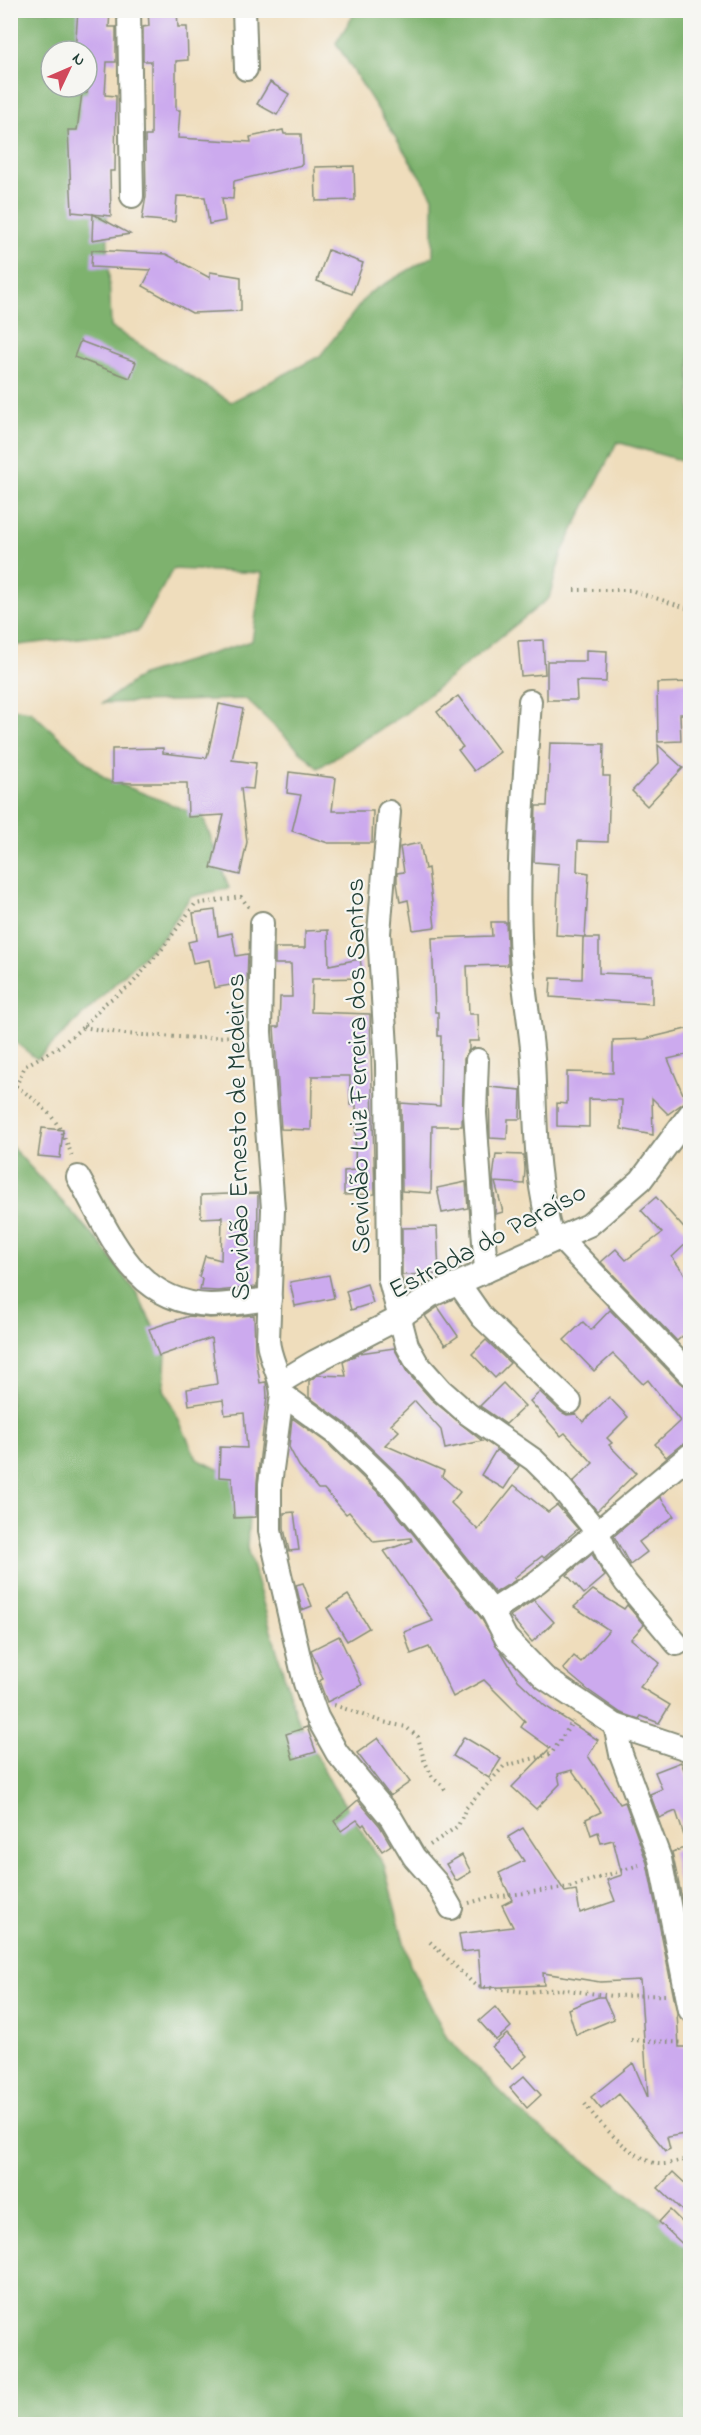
<svg xmlns="http://www.w3.org/2000/svg" width="701" height="2435" font-family="'Indie Flower',sans-serif">
<style>
.forest{fill:#7eb26e;stroke:#4e7851;stroke-width:1.5;fill-rule:evenodd}
.building{fill:#cae}
.lines{fill:none;stroke-linecap:round;stroke-linejoin:round}
.minor-casing{stroke:#878d78;stroke-width:26}
.path{stroke:#878d78;stroke-width:4;stroke-dasharray:1.5 4.5;stroke-linecap:butt}
.minor{stroke:#fff;stroke-width:22}
.labels{text-anchor:middle;stroke-width:4.5;stroke-linejoin:round;paint-order:stroke}
.street-label{font-size:27px;fill:#1f3d34;stroke:#f6f6f2}
</style>
<rect width="100%" height="100%" fill="#f6f6f2"/>
<filter id="ink" filterUnits="userSpaceOnUse"><feTurbulence type="fractalNoise" baseFrequency=".0167" numOctaves="2"/><feDisplacementMap in="SourceGraphic" scale="12" xChannelSelector="R" yChannelSelector="G"/><feConvolveMatrix kernelMatrix="1 2 1 2 8 2 1 2 1" color-interpolation-filters="sRGB"/></filter>
<filter id="wash" filterUnits="userSpaceOnUse"><feTurbulence type="fractalNoise" baseFrequency=".008" numOctaves="4" result="noise"/><feDisplacementMap in="SourceGraphic" scale="24" xChannelSelector="R" yChannelSelector="G"/><feGaussianBlur stdDeviation="1.35" result="paint"/><feColorMatrix in="noise" values="0 0 0 0 0 0 0 0 0 0 0 0 0 0 0 0 0 1.4 0 .05"/><feComposite in="paint" operator="in"/></filter>
<g filter="url(#wash)">
<rect width="100%" height="100%" fill="#efddbc"/>
<g class="forest">
<path d="M 10,11 L 99,11 L 111,327 L 231,402 L 320,356 L 369,293 L 433,256 L 433,197 L 336,43 L 356,11 L 690,11 L 690,463 L 617,442 L 562,552 L 549,598 L 402,716 L 318,768 L 246,699 L 103,703 L 142,675 L 252,641 L 262,573 L 173,569 L 138,631 L 11,646 ZM 51,51 L 87,51 L 87,87 L 51,87 Z"/>
<path d="M 10,708 L 30,711 L 105,778 L 203,817 L 229,888 L 190,897 L 165,935 L 37,1059 L 11,1039 Z"/>
<path d="M 10,1145 L 101,1244 L 136,1292 L 166,1352 L 164,1389 L 197,1459 L 251,1485 L 247,1548 L 296,1716 L 332,1785 L 384,1865 L 410,1965 L 447,2038 L 528,2119 L 683,2234 L 685,2260 L 690,2261 L 690,2424 L 11,2424 Z"/>
</g>
<g id="blocks">
<g class="building">
<path d="M 78,10 L 110,10 L 109,27 L 116,27 L 116,62 L 107,62 L 105,95 L 116,96 L 115,171 L 110,171 L 111,216 L 72,212 L 68,130 L 77,130 L 82,93 L 87,93 L 87,51 L 75,51 Z"/>
<path d="M 148,10 L 177,10 L 178,27 L 187,27 L 188,60 L 176,61 L 176,110 L 180,110 L 178,138 L 251,142 L 250,137 L 283,130 L 284,134 L 301,134 L 302,165 L 234,181 L 233,199 L 222,198 L 225,221 L 209,224 L 205,197 L 177,196 L 175,222 L 142,219 L 146,196 L 145,136 L 151,136 L 151,61 L 143,61 L 143,27 L 149,26 Z"/>
<path d="M 270,82 L 289,94 L 277,115 L 257,104 Z"/>
<path d="M 354,166 L 355,200 L 316,201 L 315,167 Z"/>
<path d="M 93,214 L 130,234 L 92,240 Z"/>
<path d="M 92,250 L 166,254 L 210,278 L 210,272 L 241,277 L 241,311 L 192,313 L 143,286 L 151,270 L 91,267 Z"/>
<path d="M 328,250 L 363,263 L 352,294 L 317,281 Z"/>
<path d="M 80,341 L 136,362 L 130,378 L 74,357 Z"/>
<path d="M 543,640 L 545,674 L 521,676 L 518,641 Z"/>
<path d="M 586,650 L 607,651 L 606,682 L 576,681 L 577,700 L 547,700 L 547,661 L 586,661 Z"/>
<path d="M 690,682 L 690,714 L 680,714 L 681,741 L 658,742 L 657,683 Z"/>
<path d="M 458,696 L 500,752 L 474,771 L 458,750 L 463,747 L 437,712 Z"/>
<path d="M 219,704 L 243,709 L 232,760 L 256,763 L 253,789 L 241,788 L 247,842 L 240,875 L 211,868 L 224,815 L 188,817 L 187,783 L 112,783 L 112,749 L 163,748 L 163,753 L 207,758 Z"/>
<path d="M 550,743 L 604,744 L 603,776 L 610,776 L 608,842 L 578,841 L 577,871 L 589,873 L 585,937 L 556,935 L 559,864 L 534,862 L 536,806 L 547,806 Z"/>
<path d="M 658,745 L 683,768 L 647,806 L 632,791 L 659,763 Z"/>
<path d="M 289,772 L 336,778 L 332,811 L 373,811 L 372,843 L 328,843 L 292,831 L 301,795 L 287,793 Z"/>
<path d="M 420,843 L 425,869 L 428,868 L 435,927 L 413,930 L 408,900 L 400,902 L 397,883 L 397,873 L 404,872 L 400,847 Z"/>
<path d="M 215,910 L 218,936 L 232,933 L 236,956 L 248,954 L 247,982 L 214,988 L 209,960 L 193,963 L 188,942 L 197,940 L 193,913 Z"/>
<path d="M 491,922 L 506,922 L 508,965 L 467,966 L 469,1014 L 478,1014 L 479,1041 L 469,1041 L 469,1049 L 464,1059 L 462,1126 L 432,1126 L 431,1193 L 402,1191 L 401,1103 L 440,1106 L 441,1036 L 438,1036 L 438,1012 L 435,1012 L 432,938 L 492,936 Z"/>
<path d="M 328,930 L 329,965 L 360,959 L 363,978 L 312,979 L 311,1012 L 370,1014 L 375,1194 L 344,1195 L 344,1171 L 355,1170 L 356,1105 L 350,1105 L 350,1076 L 312,1076 L 311,1130 L 281,1129 L 274,1027 L 279,1027 L 280,997 L 292,997 L 291,964 L 275,964 L 275,948 L 305,948 L 305,931 Z"/>
<path d="M 583,938 L 599,938 L 599,973 L 652,975 L 652,1004 L 550,997 L 551,978 L 582,979 Z"/>
<path d="M 690,1028 L 690,1054 L 668,1059 L 686,1101 L 668,1114 L 652,1098 L 653,1135 L 621,1129 L 622,1100 L 589,1099 L 589,1127 L 557,1126 L 557,1103 L 567,1104 L 567,1072 L 613,1073 L 613,1040 L 645,1039 Z"/>
<path d="M 489,1087 L 521,1090 L 520,1119 L 508,1119 L 507,1139 L 490,1138 Z"/>
<path d="M 42,1128 L 63,1130 L 60,1158 L 38,1156 Z"/>
<path d="M 496,1154 L 524,1155 L 525,1169 L 524,1184 L 495,1182 L 503,1212 L 496,1214 L 493,1178 Z"/>
<path d="M 466,1182 L 468,1208 L 442,1213 L 437,1188 Z"/>
<path d="M 258,1193 L 257,1287 L 217,1291 L 200,1290 L 202,1279 L 199,1277 L 205,1256 L 221,1260 L 222,1217 L 201,1218 L 201,1195 Z"/>
<path d="M 656,1197 L 690,1235 L 690,1240 L 672,1257 L 690,1281 L 690,1329 L 677,1341 L 601,1262 L 616,1249 L 626,1260 L 662,1233 L 641,1210 Z"/>
<path d="M 437,1227 L 439,1274 L 402,1275 L 402,1228 Z"/>
<path d="M 329,1275 L 334,1298 L 295,1306 L 290,1282 Z"/>
<path d="M 367,1284 L 373,1303 L 351,1310 L 346,1291 Z"/>
<path d="M 438,1307 L 458,1336 L 445,1345 L 425,1316 Z"/>
<path d="M 610,1310 L 680,1383 L 690,1388 L 690,1442 L 681,1445 L 666,1457 L 655,1444 L 680,1421 L 648,1380 L 643,1384 L 613,1354 L 594,1371 L 564,1340 L 583,1322 L 591,1330 Z"/>
<path d="M 254,1315 L 255,1351 L 260,1383 L 266,1382 L 267,1396 L 257,1482 L 256,1517 L 234,1518 L 232,1478 L 219,1477 L 220,1447 L 247,1448 L 244,1413 L 225,1415 L 223,1400 L 189,1405 L 187,1389 L 217,1384 L 211,1338 L 159,1356 L 149,1329 L 189,1316 L 210,1318 Z"/>
<path d="M 486,1340 L 510,1363 L 495,1378 L 472,1354 Z"/>
<path d="M 394,1348 L 407,1372 L 431,1399 L 482,1441 L 445,1449 L 441,1430 L 415,1401 L 391,1424 L 399,1431 L 385,1445 L 444,1471 L 442,1476 L 460,1492 L 451,1503 L 478,1530 L 514,1485 L 548,1512 L 557,1505 L 578,1529 L 544,1558 L 542,1556 L 514,1578 L 516,1580 L 495,1593 L 403,1479 L 345,1423 L 309,1397 L 309,1381 L 318,1375 L 346,1376 L 343,1362 L 360,1353 Z"/>
<path d="M 503,1383 L 525,1406 L 506,1424 L 480,1406 Z"/>
<path d="M 540,1392 L 561,1412 L 567,1415 L 576,1414 L 583,1422 L 609,1397 L 628,1417 L 607,1438 L 612,1443 L 609,1445 L 636,1473 L 597,1511 L 573,1482 L 593,1463 L 565,1433 L 561,1436 L 530,1401 Z"/>
<path d="M 292,1418 L 327,1443 L 384,1498 L 481,1618 L 518,1680 L 545,1706 L 598,1740 L 588,1756 L 620,1804 L 625,1802 L 647,1863 L 677,2013 L 679,2047 L 690,2047 L 690,2133 L 667,2137 L 670,2149 L 666,2151 L 619,2094 L 601,2109 L 591,2097 L 633,2063 L 648,2098 L 640,1980 L 600,1982 L 543,1973 L 544,1985 L 481,1988 L 478,1950 L 462,1952 L 459,1934 L 513,1927 L 502,1905 L 512,1900 L 499,1873 L 524,1861 L 508,1837 L 523,1828 L 565,1892 L 576,1890 L 580,1913 L 615,1901 L 607,1880 L 622,1875 L 613,1840 L 601,1843 L 598,1832 L 591,1835 L 586,1819 L 601,1812 L 572,1770 L 558,1774 L 560,1784 L 536,1809 L 512,1787 L 550,1748 L 521,1727 L 525,1721 L 484,1680 L 453,1697 L 429,1647 L 411,1654 L 404,1632 L 433,1621 L 384,1551 L 412,1541 L 411,1538 L 374,1542 L 349,1512 L 346,1514 L 324,1489 L 318,1489 L 299,1466 L 289,1447 Z"/>
<path d="M 496,1450 L 519,1466 L 504,1489 L 481,1475 Z"/>
<path d="M 660,1497 L 674,1516 L 639,1542 L 647,1552 L 630,1565 L 614,1536 Z"/>
<path d="M 294,1512 L 299,1550 L 289,1551 L 284,1529 L 284,1513 Z"/>
<path d="M 592,1554 L 605,1576 L 584,1594 L 567,1575 Z"/>
<path d="M 303,1583 L 312,1606 L 302,1610 L 296,1585 Z"/>
<path d="M 593,1590 L 624,1609 L 627,1605 L 644,1625 L 631,1639 L 660,1663 L 640,1687 L 670,1705 L 659,1723 L 641,1716 L 639,1719 L 621,1713 L 588,1690 L 563,1669 L 574,1656 L 581,1662 L 609,1630 L 574,1607 Z"/>
<path d="M 348,1595 L 369,1628 L 347,1641 L 327,1608 Z"/>
<path d="M 534,1600 L 554,1622 L 532,1642 L 510,1616 Z"/>
<path d="M 339,1636 L 362,1685 L 327,1702 L 319,1681 L 323,1679 L 311,1650 Z"/>
<path d="M 307,1727 L 316,1752 L 293,1759 L 286,1734 Z"/>
<path d="M 464,1737 L 501,1759 L 489,1778 L 453,1756 Z"/>
<path d="M 378,1738 L 410,1782 L 390,1796 L 357,1753 Z"/>
<path d="M 681,1762 L 690,1785 L 690,1844 L 687,1845 L 676,1811 L 659,1818 L 650,1794 L 662,1789 L 655,1772 Z"/>
<path d="M 358,1800 L 380,1826 L 391,1845 L 382,1851 L 364,1824 L 362,1826 L 357,1820 L 341,1831 L 334,1821 Z"/>
<path d="M 690,1846 L 690,1911 L 685,1913 L 672,1852 Z"/>
<path d="M 462,1855 L 471,1872 L 456,1881 L 446,1864 Z"/>
<path d="M 598,1997 L 604,1997 L 614,2019 L 576,2035 L 568,2009 Z"/>
<path d="M 495,2007 L 511,2027 L 496,2040 L 479,2021 Z"/>
<path d="M 507,2034 L 527,2056 L 512,2069 L 492,2047 Z"/>
<path d="M 524,2076 L 541,2095 L 527,2108 L 510,2088 Z"/>
<path d="M 673,2172 L 690,2188 L 690,2218 L 658,2188 Z"/>
<path d="M 670,2210 L 690,2230 L 690,2251 L 659,2222 Z"/>
</g>
</g>
</g>
<g filter="url(#ink)">
<use href="#blocks" fill-opacity="0" stroke="#878d78" stroke-width="1.5"/>
<g class="lines">
<defs>
<g id="minor">
<path d="M 129,10 L 132,196"/>
<path d="M 244,10 L 246,69"/>
<path d="M 530,701 C 525,779 517,858 520,937 C 521,978 530,1019 533,1059 C 536,1121 534,1180 553,1240"/>
<path d="M 389,812 L 379,933 L 387,1064 L 389,1277 L 407,1345 L 417,1363 L 441,1390 L 468,1414 L 534,1460 L 557,1483 L 598,1533 L 609,1558 L 626,1583 L 677,1644"/>
<path d="M 262,923 L 260,1032 L 273,1209 L 268,1340 C 269,1359 281,1375 282,1394 L 336,1433 L 394,1489 L 492,1611 L 506,1638 L 545,1678 L 615,1725 L 690,1750"/>
<path d="M 477,1060 L 475,1113 L 486,1271"/>
<path d="M 78,1177 C 111,1234 133,1303 210,1305 C 230,1305 251,1301 270,1299"/>
<path d="M 560,1238 L 690,1374"/>
<path d="M 459,1284 L 482,1317 L 570,1402"/>
<path d="M 281,1382 L 314,1362 L 399,1318 L 430,1296 L 589,1225 L 641,1180 L 690,1114"/>
<path d="M 282,1394 L 270,1484 L 270,1531 L 305,1683 L 317,1717 L 337,1753 L 391,1818 L 414,1857 L 436,1882 L 451,1908"/>
<path d="M 492,1611 L 537,1582 L 690,1455"/>
<path d="M 615,1725 L 621,1754 L 660,1859 L 690,2010"/>
</g>
</defs>
<use href="#minor" class="minor-casing"/>
<g class="path">
<path d="M 574,590 L 630,590 L 690,609"/>
<path d="M 83,1027 L 125,1034 L 196,1038 L 239,1036"/>
<path d="M 16,1086 C 48,1109 60,1121 73,1159"/>
<path d="M 10,1089 L 16,1086 L 25,1066 L 60,1046 L 83,1027 L 104,1004 L 131,985 L 162,949 L 195,904 L 241,897 L 250,909"/>
<path d="M 334,1705 L 383,1722 L 406,1727 L 418,1737 L 424,1760 L 433,1778 L 442,1785 L 447,1793"/>
<path d="M 430,1845 L 458,1826 L 466,1808 L 504,1766 L 551,1754 L 573,1721"/>
<path d="M 469,1903 L 487,1898 L 570,1887 L 639,1865"/>
<path d="M 430,1942 L 476,1986 L 526,1992 L 559,1989 L 613,1996 L 667,1995"/>
<path d="M 631,2040 L 690,2043"/>
<path d="M 585,2104 C 599,2124 633,2159 658,2164 C 668,2165 680,2161 690,2158"/>
</g>
<use href="#minor" class="minor"/>
</g>
</g>
<g class="labels">
<g class="street-label">
<text transform="translate(357 1066) rotate(-91)" y="9">Servidão Luiz Ferreira dos Santos</text>
<text transform="translate(237 1137) rotate(-91)" y="9">Servidão Ernesto de Medeiros</text>
<text transform="translate(487 1240) rotate(-28)" y="9">Estrada do Paraíso</text>
</g>
</g>
<rect width="701" height="2435" fill="none" stroke="#f6f6f2" stroke-width="36"/>
<g transform="translate(69 69) rotate(46)"><circle r="28" fill="#f6f6f2" stroke="#a0aca6" stroke-width="1.5"/>
<path d="M0-4.5L10 22L0 15L-10 22Z" fill="#d1495b"/>
<text y="-9" font-size="16" font-weight="bold" text-anchor="middle" fill="#1f3d34">N</text>
</g>
</svg>
